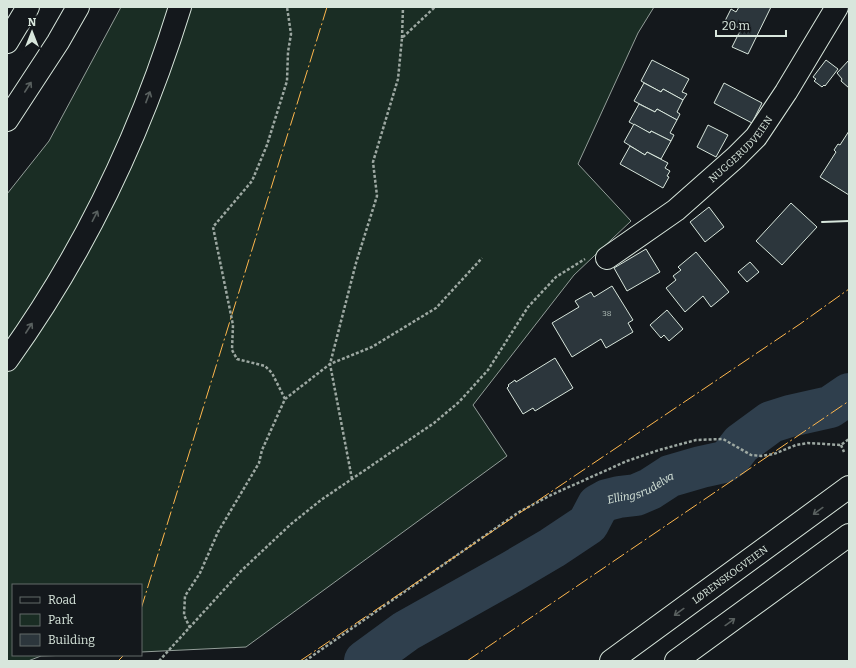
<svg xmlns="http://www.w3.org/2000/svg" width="856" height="668" font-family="Bitter,serif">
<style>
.green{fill:#1a2d24;stroke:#939e99}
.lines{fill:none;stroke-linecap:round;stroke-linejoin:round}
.river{stroke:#2f3f4d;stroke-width:42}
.building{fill:#2c363c;stroke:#d8e6dc}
.minor-casing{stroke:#d8e6dc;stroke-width:24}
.highway-casing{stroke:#d8e6dc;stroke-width:24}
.path{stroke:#9da8a2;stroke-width:2.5;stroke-dasharray:3 2;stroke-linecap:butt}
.minor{stroke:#14181c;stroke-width:22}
.highway{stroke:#14181c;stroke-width:22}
.wall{stroke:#d8e6dc;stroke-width:2}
.power{stroke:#ffb74d;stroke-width:1;stroke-dasharray:14 3 2 3;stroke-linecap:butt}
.oneway{stroke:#59605f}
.labels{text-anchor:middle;stroke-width:3;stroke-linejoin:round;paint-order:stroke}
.number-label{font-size:8px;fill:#adbab4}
.street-label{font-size:10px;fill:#d8e6dc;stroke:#14181c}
.water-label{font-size:11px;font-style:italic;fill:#d8e6dc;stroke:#14181c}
</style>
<rect width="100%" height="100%" fill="#14181c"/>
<path class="green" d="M 121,7 L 654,7 L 638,33 L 578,164 L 631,221 L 574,275 L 473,405 L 507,456 L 246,647 L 141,652 L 141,585 L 13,585 L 13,655 L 71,655 L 41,656 L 28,661 L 7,661 L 7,194 L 49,141 Z"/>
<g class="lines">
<path class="river" id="s1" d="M 365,661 L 406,631 L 513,571 L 552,548 L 588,524 L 598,505 L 607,500 L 619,497 L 636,495 L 650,489 L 670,476 L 701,467 L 724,462 L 731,457 L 741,444 L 771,422 L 790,416 L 830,407 L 849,394"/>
</g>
<g class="building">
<path d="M 739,7 L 771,7 L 748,54 L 732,47 L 741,29 L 725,21 L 731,9 L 736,12 Z"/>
<path d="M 652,60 L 689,79 L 682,92 L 687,94 L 683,100 L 663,89 L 661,92 L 641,81 Z"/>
<path d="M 826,60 L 838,69 L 825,86 L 824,85 L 822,87 L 814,81 L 816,79 L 813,77 Z"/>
<path d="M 849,60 L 849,88 L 841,81 L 842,79 L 837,73 Z"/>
<path d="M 644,83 L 661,92 L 663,89 L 683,100 L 677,112 L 680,114 L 677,120 L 657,109 L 655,112 L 634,101 Z"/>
<path d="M 724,83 L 762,103 L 752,123 L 714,103 Z"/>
<path d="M 639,104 L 655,112 L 657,109 L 677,120 L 670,133 L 674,135 L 671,141 L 651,131 L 650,133 L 629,122 Z"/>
<path d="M 634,124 L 650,133 L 651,131 L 671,141 L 661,159 L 647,152 L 645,155 L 624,142 Z"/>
<path d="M 708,125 L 728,135 L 716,157 L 697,147 Z"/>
<path d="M 849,131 L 849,195 L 820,177 L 836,152 L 834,150 L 838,144 L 840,145 Z"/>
<path d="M 630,146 L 645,155 L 647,152 L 668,163 L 665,168 L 670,171 L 667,176 L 669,177 L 663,188 L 620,164 Z"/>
<path d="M 791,203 L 817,227 L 782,265 L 756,241 Z"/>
<path d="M 709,207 L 724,227 L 705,242 L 690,222 Z"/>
<path d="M 646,249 L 660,272 L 627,291 L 614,268 Z"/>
<path d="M 696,252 L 729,292 L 711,307 L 703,296 L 685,312 L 666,288 L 676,280 L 673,276 L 681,270 L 678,267 Z"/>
<path d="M 750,262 L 759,272 L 747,282 L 738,272 Z"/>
<path d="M 612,286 L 633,320 L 628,323 L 633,332 L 606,348 L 601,339 L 572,357 L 552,323 L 579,307 L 575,301 L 591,292 L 594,297 Z"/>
<path d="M 667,310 L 683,329 L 669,341 L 664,335 L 661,338 L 650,325 Z"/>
<path d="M 555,358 L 573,388 L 535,411 L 533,408 L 523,414 L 507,388 L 509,386 L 508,385 L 515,380 L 516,382 Z"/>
</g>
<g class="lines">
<defs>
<g id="minor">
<path id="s2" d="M 607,258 L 676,210 L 736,157 L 756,137 L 786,92 L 837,7"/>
</g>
<g id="highway">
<path d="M 7,42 L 28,7"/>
<path d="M 7,120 L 58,42 L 78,7"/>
<path d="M 7,360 C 84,253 141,133 180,7"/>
<path id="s3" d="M 611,661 L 849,487"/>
<path d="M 676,661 L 849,535"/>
</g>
</defs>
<use href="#minor" class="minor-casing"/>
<use href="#highway" class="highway-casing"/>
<g class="path">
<path d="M 402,38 L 403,7"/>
<path d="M 285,399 L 272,373 L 265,366 L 237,359 L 232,350 L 233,325 L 213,227 L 252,181 L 267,145 L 287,81 L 288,52 L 291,34 L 287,7"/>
<path d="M 841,445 L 844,452"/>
<path d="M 352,479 L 330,364 L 372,347 L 436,308 L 482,258"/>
<path d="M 190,628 L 184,615 L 185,596 L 200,573 L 218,532 L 259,463 L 262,450 L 285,399 L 330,364 L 356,263 L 377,196 L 373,162 L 398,79 L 402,38 L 435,7"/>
<path d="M 159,661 L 241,571 L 291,524 L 321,500 L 434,423 L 459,402 L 488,370 L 528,307 L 556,277 L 585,259"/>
<path d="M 305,661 L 519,512 L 551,495 L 627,461 L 659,450 L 696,440 L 723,439 L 751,455 L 761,456 L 774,454 L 796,445 L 808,443 L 841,445 L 849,439"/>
</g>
<use href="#minor" class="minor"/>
<use href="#highway" class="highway"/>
<path class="wall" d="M 822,222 L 849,221"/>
<g class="power">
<path d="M 141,609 L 327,7"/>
<path d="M 118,661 L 124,655"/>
<path d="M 300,661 L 800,324 L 849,289"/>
<path d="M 467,661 L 849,401"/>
</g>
</g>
<defs><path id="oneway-shaft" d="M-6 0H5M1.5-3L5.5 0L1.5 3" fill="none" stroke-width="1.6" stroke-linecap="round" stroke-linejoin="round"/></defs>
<g class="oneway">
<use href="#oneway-shaft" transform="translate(28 87) rotate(-57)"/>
<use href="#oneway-shaft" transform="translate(148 97) rotate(-69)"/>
<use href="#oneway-shaft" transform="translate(95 216) rotate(-63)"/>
<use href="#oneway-shaft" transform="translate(29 328) rotate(-57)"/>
<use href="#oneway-shaft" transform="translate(818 511) rotate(144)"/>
<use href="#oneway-shaft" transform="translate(679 612) rotate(144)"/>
<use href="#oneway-shaft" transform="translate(730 622) rotate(-36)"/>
</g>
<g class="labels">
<g class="number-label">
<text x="607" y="316">38</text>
</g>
<g class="street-label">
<text dy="4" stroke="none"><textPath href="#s2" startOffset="173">NUGGERUDVEIEN</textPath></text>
<text dy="4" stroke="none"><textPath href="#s3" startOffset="147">LØRENSKOGVEIEN</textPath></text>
</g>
<g class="water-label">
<text dy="4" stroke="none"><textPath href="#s1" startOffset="330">Ellingsrudelva</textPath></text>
</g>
</g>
<rect width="856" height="668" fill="none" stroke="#d8e6dc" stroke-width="16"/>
<rect x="12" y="584" width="130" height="72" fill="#14181c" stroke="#626a69"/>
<rect x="20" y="597" width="20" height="6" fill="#14181c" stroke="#626a69"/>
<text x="48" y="604" font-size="12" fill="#d8e6dc">Road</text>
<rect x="20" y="614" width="20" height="12" fill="#1a2d24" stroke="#626a69"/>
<text x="48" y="624" font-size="12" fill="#d8e6dc">Park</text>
<rect x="20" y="634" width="20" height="12" fill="#2c363c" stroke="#626a69"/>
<text x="48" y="644" font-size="12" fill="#d8e6dc">Building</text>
<g transform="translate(32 32)" stroke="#14181c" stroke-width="3" paint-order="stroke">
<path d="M0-3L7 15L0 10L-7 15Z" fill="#d8e6dc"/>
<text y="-6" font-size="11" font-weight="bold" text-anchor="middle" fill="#d8e6dc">N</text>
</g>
<path d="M716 30v6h70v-6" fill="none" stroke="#d8e6dc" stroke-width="2"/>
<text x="722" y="30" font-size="12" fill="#d8e6dc" stroke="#14181c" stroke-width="3" paint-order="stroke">20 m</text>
</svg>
